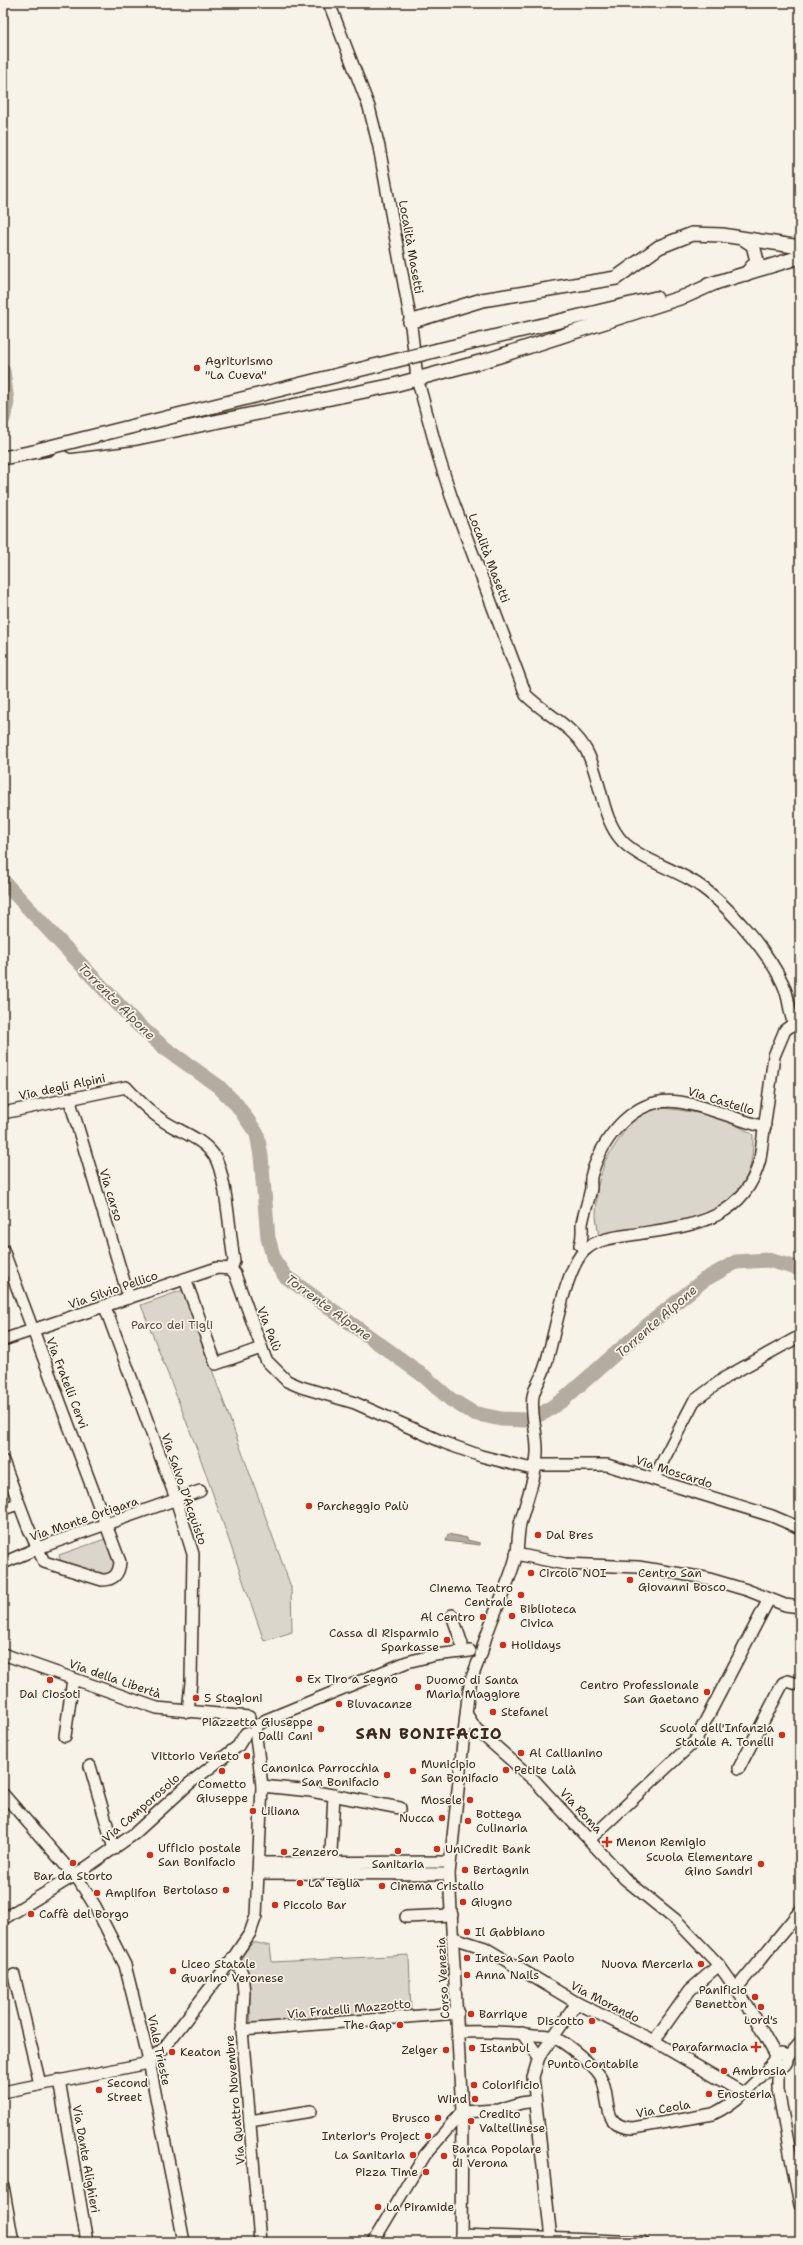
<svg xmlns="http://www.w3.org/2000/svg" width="803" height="2245" font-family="'Shantell Sans',sans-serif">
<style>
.green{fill:#dbd6cb;stroke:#8b8074}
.water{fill:#b4aca0;stroke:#84786c}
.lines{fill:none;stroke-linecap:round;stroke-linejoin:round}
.river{stroke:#b4aca0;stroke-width:15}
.minor-casing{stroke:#3b2a1e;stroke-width:14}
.major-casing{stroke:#3b2a1e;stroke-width:16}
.minor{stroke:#f7f3e8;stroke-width:11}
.major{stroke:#f7f3e8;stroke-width:13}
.major-bridge-casing{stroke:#3b2a1e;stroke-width:16;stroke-linecap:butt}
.major-bridge{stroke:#f7f3e8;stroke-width:13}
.poi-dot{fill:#c8321e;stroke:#f7f3e8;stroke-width:1.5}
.labels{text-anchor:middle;stroke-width:3.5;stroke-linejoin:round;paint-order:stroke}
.street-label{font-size:12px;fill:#3b2a1e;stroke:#f7f3e8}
.poi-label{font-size:12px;fill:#3b2a1e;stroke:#f7f3e8;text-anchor:start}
.park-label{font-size:12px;fill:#5b4c41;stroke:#f7f3e8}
.water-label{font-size:13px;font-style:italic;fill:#5f5145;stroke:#f7f3e8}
.district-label{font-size:16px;font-weight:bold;letter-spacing:1px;fill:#3b2a1e;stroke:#f7f3e8}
</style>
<rect width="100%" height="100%" fill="#f7f3e8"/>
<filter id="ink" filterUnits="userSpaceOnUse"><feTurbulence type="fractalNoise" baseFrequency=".025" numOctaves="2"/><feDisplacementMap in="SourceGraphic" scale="8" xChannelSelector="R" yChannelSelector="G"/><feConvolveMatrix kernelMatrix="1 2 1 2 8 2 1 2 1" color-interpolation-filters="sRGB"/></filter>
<g filter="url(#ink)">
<g class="green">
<path d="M 661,1108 C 689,1110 730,1118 753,1135 C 753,1151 752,1168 744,1183 C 723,1223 640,1229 599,1238 L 596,1216 L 597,1188 L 605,1161 L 630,1122 L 644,1112 Z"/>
<path d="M 183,1290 L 291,1587 L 292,1632 L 264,1641 L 199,1454 L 141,1305 Z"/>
<path d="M 105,1539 L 116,1565 L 108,1577 L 62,1565 L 59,1555 Z"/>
<path d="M 253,1942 L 270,1946 L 272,1962 L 409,1955 L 411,2015 L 251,2026 L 249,1975 L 239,1959 Z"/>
</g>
<path class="water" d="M 448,1534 L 467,1538 L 467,1540 L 480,1543 L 480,1545 L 446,1541 Z"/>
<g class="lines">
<g class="river">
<path d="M 3,371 L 7,402 L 3,419"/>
<path d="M 3,881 L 133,1020 L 162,1046 L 218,1086 L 237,1105 L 257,1134 L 261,1156 L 268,1238 L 274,1260 L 285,1276 L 424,1376 L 450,1399 L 473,1413 L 501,1419 L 525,1420 L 545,1412 L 564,1399 L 649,1324 L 704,1280 L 736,1262 L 768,1260 L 800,1269"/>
</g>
<defs>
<g id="minor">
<path d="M 329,3 L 369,107 L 379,147 L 410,317 L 417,378 L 439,458 L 451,496 L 526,695 C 545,714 573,726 586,750 C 602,778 600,818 623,842 C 641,859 668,867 689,879 C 721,896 768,951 783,984 C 789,996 789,1010 793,1022"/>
<path d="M 69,1098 L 129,1298"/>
<path d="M 3,1113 L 126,1087 C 138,1100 151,1113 165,1122 C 181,1132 201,1138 213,1154 C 226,1170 230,1237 234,1261 L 231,1269"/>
<path d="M 586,1249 L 580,1245 C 583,1237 582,1232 582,1224 C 584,1212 589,1200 591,1188 C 591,1183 590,1178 592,1173 C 604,1136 635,1095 679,1102 C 708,1106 736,1120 765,1127"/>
<path d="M 3,1250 L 120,1562 C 119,1574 114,1580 102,1580 L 44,1562 L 28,1527 L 3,1461"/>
<path d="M 231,1269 L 235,1274 L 266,1360 L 287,1381 L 301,1387 L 355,1403 L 445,1443 L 481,1456 L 528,1468 L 541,1465 L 607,1465 L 772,1516 L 800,1528"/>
<path d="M 185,1279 L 216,1364 L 261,1348"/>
<path d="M 105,1307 L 175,1496 L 193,1554 L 191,1682 L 188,1712"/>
<path d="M 3,1340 L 217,1268 L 231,1269"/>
<path d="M 654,1478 L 694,1401 L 726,1377 L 800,1336"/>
<path d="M 3,1509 L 18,1504"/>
<path d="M 516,1554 L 565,1564 L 638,1567 L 706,1578 L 747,1590 L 785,1605 L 800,1607"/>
<path d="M 3,1563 L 38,1548 L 200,1491"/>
<path d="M 452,1615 L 462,1644"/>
<path d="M 3,1654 L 157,1708 L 249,1717"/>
<path d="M 481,1655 C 488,1620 509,1588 517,1553 C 518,1544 518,1534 520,1524 C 526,1500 536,1478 537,1453 C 538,1434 530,1415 533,1396 C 535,1386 542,1377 545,1367 C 554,1339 565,1268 585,1250 C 597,1239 615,1237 630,1235 C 686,1226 744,1224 760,1159 L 774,1056 L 785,1030 L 800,1019"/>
<path d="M 467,1715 L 476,1729 L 535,1781 L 625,1879 L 677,1921 L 719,1965 L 748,2006 L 776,2056"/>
<path d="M 256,1726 L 266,1720 L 407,1662 L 435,1655 L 470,1651"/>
<path d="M 65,1736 L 73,1679"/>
<path d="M 90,1766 L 114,1849"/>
<path d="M 739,1768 L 783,1683 L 788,1681 L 800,1685"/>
<path d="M 262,1786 L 311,1791 L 400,1808"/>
<path d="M 3,1794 L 80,1882 L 95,1906 L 125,1965 L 149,2061 L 184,2242"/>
<path d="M 590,1839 L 695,1741 L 769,1599"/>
<path d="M 259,1863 L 449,1862"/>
<path d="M 330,1870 L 334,1795"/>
<path d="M 259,1873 L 449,1874"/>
<path d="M 406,1917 L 452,1915"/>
<path d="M 3,1919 L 80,1872 L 134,1834 L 190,1783 L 238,1746 L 246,1733"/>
<path d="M 454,1938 L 485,1948 L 577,2003 L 654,2041 L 743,2093"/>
<path d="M 233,1958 L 242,1973 L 244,1992 L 242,2030 L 260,2242"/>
<path d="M 14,1975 L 40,2084"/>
<path d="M 736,1989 L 800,1911"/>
<path d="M 242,2030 L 458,2013"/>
<path d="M 458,2032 C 484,2031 509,2032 534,2035 C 540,2035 547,2035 553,2037 C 565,2042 592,2064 600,2076 C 613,2096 598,2127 633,2128 L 713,2114 C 738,2102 757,2081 775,2061"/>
<path d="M 522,2033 L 539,2057"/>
<path d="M 654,2041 L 690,1990 L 719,1965"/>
<circle cx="781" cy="2060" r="6"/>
<path d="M 787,2058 L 800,2043"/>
<path d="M 778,2065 L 778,2090 L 800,2205"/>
<path d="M 59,2080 L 87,2242"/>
<path d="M 3,2092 L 144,2064 L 164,2048 L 233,1958 L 250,1933 L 256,1916 L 262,1786 L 255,1729"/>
<path d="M 250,2121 L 311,2111"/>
<path d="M 3,2186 L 13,2242"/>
<path d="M 461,2235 L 643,2242"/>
<path d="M 551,2239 L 533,2077 L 539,2057 L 577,2003"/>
<path d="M 373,2242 L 425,2155 L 462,2112 L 498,2110 L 521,2103 L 535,2101"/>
<path d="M 461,2242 L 462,2112 L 449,1874 L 468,1696 L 471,1680 L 478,1662"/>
</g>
<g id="major">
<path d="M 744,239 L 753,245 L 757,261 L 746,274"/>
<path d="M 708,285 L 800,257"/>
<path d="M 410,322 L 482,300 L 616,278 L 659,247 L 692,234 L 722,235 L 800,247"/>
<path d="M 438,350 L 656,298"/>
<path d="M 71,446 L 137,438 L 394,385 L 487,360 L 686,296 L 715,283"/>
<path d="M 3,458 L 48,449"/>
</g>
</defs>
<use href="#minor" class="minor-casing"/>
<use href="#major" class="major-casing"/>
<use href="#minor" class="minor"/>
<use href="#major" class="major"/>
<defs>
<path id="major-bridge" d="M 38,450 L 438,350"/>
</defs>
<use href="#major-bridge" class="major-bridge-casing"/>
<use href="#major-bridge" class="major-bridge"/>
</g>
</g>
<g class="poi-dot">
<circle cx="197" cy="368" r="4"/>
<circle cx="309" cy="1506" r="4"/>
<circle cx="538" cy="1535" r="4"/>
<circle cx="531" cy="1573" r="4"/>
<circle cx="630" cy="1580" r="4"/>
<circle cx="521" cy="1595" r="4"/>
<circle cx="512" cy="1616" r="4"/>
<circle cx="483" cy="1617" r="4"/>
<circle cx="447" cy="1640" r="4"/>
<circle cx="503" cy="1645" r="4"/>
<circle cx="299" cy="1679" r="4"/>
<circle cx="50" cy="1680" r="4"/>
<circle cx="418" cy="1687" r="4"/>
<circle cx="707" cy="1692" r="4"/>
<circle cx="196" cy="1698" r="4"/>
<circle cx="339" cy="1704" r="4"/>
<circle cx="493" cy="1712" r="4"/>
<circle cx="321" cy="1729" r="4"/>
<circle cx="782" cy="1735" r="4"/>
<circle cx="521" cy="1753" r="4"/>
<circle cx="247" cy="1756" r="4"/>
<circle cx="506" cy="1770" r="4"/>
<circle cx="222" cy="1771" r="4"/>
<circle cx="413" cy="1771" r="4"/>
<circle cx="387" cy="1775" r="4"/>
<circle cx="470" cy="1800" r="4"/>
<circle cx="253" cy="1811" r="4"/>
<circle cx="442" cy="1818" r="4"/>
<circle cx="468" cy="1821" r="4"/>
<path d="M605 1836h4v4h4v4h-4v4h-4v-4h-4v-4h4z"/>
<circle cx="437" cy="1849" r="4"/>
<circle cx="398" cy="1851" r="4"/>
<circle cx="284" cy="1852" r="4"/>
<circle cx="150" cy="1855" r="4"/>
<circle cx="73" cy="1863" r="4"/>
<circle cx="761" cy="1864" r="4"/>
<circle cx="465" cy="1870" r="4"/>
<circle cx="300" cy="1883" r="4"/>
<circle cx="382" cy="1886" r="4"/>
<circle cx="226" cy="1890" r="4"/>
<circle cx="97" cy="1893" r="4"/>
<circle cx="463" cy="1902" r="4"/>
<circle cx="275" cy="1905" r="4"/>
<circle cx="31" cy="1914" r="4"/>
<circle cx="467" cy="1932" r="4"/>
<circle cx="467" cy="1958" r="4"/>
<circle cx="701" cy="1964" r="4"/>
<circle cx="173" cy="1971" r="4"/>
<circle cx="467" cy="1975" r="4"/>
<circle cx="755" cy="1997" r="4"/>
<circle cx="761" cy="2007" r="4"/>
<circle cx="471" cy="2014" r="4"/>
<circle cx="592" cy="2021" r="4"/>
<circle cx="400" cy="2025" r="4"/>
<path d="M754 2041h4v4h4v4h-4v4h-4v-4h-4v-4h4z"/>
<circle cx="472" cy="2048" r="4"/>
<circle cx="446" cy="2050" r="4"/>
<circle cx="593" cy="2050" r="4"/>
<circle cx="172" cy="2052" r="4"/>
<circle cx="724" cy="2071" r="4"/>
<circle cx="474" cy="2085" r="4"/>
<circle cx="99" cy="2090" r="4"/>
<circle cx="709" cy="2094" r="4"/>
<circle cx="475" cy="2099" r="4"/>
<circle cx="438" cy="2118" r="4"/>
<circle cx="471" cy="2121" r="4"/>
<circle cx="428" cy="2136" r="4"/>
<circle cx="413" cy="2155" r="4"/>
<circle cx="444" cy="2156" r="4"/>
<circle cx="426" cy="2172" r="4"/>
<circle cx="378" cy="2207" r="4"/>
</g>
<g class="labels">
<g class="street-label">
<text transform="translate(411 247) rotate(80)" y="4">Località Masetti</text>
<text transform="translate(489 558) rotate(69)" y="4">Località Masetti</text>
<text transform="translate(62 1087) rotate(-12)" y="4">Via degli Alpini</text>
<text transform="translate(721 1101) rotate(17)" y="4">Via Castello</text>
<text transform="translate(111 1195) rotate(73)" y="4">Via carso</text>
<text transform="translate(113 1290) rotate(-19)" y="4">Via Silvio Pellico</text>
<text transform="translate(269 1329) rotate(69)" y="4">Via Palù</text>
<text transform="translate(67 1383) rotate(69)" y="4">Via Fratelli Cervi</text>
<text transform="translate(674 1472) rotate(18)" y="4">Via Moscardo</text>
<text transform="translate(184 1489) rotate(71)" y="4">Via Salvo D'Acquisto</text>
<text transform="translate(84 1519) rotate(-19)" y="4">Via Monte Ortigara</text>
<text transform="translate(115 1679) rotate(19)" y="4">Via della Libertà</text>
<text transform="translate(141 1808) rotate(-41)" y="4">Via Camporosolo</text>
<text transform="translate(581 1811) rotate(47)" y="4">Via Roma</text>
<text transform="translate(443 1978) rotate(-93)" y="4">Corso Venezia</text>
<text transform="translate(605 2002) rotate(27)" y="4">Via Morando</text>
<text transform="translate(349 2009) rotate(-5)" y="4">Via Fratelli Mazzotto</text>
<text transform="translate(159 2050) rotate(78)" y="4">Viale Trieste</text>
<text transform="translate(235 2100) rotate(-95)" y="4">Via Quattro Novembre</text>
<text transform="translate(663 2109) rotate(-10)" y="4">Via Ceola</text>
<text transform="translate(86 2159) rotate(80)" y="4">Via Dante Alighieri</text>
</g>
<g class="poi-label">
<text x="205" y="365">Agriturismo<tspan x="205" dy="14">"La Cueva"</tspan></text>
<text x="317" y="1510">Parcheggio Palù</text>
<text x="546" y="1539">Dal Bres</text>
<text x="539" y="1577">Circolo NOI</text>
<text x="638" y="1577">Centro San<tspan x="638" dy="14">Giovanni Bosco</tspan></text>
<text x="513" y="1592" text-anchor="end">Cinema Teatro<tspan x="513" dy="14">Centrale</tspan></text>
<text x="520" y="1613">Biblioteca<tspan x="520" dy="14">Civica</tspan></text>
<text x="475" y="1621" text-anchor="end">Al Centro</text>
<text x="439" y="1637" text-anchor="end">Cassa di Risparmio<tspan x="439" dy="14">Sparkasse</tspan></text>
<text x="511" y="1649">Holidays</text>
<text x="307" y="1683">Ex Tiro a Segno</text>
<text x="426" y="1684">Duomo di Santa<tspan x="426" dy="14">Maria Maggiore</tspan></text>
<text x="699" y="1689" text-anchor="end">Centro Professionale<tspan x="699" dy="14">San Gaetano</tspan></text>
<text x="50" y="1698" text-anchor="middle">Dai Ciosoti</text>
<text x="204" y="1702">5 Stagioni</text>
<text x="347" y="1708">Bluvacanze</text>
<text x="501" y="1716">Stefanel</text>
<text x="313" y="1726" text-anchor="end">Piazzetta Giuseppe<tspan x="313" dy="14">Dalli Cani</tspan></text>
<text x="774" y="1732" text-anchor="end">Scuola dell'Infanzia<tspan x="774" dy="14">Statale A. Tonelli</tspan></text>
<text x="529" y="1757">Al Callianino</text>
<text x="239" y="1760" text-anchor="end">Vittorio Veneto</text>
<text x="421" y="1768">Municipio<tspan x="421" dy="14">San Bonifacio</tspan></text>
<text x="379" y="1772" text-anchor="end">Canonica Parrocchia<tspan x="379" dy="14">San Bonifacio</tspan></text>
<text x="514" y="1774">Petite Lalà</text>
<text x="222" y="1788" text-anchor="middle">Cometto<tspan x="222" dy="14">Giuseppe</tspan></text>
<text x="462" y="1804" text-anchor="end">Mosele</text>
<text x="261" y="1815">Liliana</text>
<text x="476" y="1818">Bottega<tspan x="476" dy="14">Culinaria</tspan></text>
<text x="434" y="1822" text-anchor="end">Nucca</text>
<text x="616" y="1846">Menon Remigio</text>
<text x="158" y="1852">Ufficio postale<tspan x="158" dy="14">San Bonifacio</tspan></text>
<text x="445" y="1853">UniCredit Bank</text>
<text x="292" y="1856">Zenzero</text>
<text x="753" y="1861" text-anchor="end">Scuola Elementare<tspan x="753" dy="14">Gino Sandri</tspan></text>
<text x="398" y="1868" text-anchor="middle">Sanitaria</text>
<text x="473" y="1874">Bertagnin</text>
<text x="73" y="1880" text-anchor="middle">Bar da Storto</text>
<text x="308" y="1887">La Teglia</text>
<text x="390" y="1890">Cinema Cristallo</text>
<text x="218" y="1894" text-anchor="end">Bertolaso</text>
<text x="105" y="1897">Amplifon</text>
<text x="471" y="1906">Giugno</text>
<text x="283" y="1909">Piccolo Bar</text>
<text x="39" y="1918">Caffè del Borgo</text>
<text x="475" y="1936">Il Gabbiano</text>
<text x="475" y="1962">Intesa San Paolo</text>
<text x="181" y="1968">Liceo Statale<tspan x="181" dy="14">Guarino Veronese</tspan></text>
<text x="693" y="1968" text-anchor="end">Nuova Merceria</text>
<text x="475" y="1979">Anna Nails</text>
<text x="747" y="1994" text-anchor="end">Panificio<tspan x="747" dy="14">Benetton</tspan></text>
<text x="479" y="2018">Barrique</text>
<text x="761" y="2024" text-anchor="middle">Lord's</text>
<text x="584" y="2025" text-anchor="end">Discotto</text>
<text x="392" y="2029" text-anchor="end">The Gap</text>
<text x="748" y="2051" text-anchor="end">Parafarmacia</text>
<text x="480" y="2052">Istanbul</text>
<text x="438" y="2054" text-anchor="end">Zelger</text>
<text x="180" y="2056">Keaton</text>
<text x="593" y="2068" text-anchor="middle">Punto Contabile</text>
<text x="732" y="2075">Ambrosia</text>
<text x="107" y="2087">Second<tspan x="107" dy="14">Street</tspan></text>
<text x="482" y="2089">Colorificio</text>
<text x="717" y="2098">Enosteria</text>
<text x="467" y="2103" text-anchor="end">Wind</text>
<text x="479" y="2118">Credito<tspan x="479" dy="14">Valtellinese</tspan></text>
<text x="430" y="2122" text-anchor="end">Brusco</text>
<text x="420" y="2140" text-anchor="end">Interior's Project</text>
<text x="452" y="2153">Banca Popolare<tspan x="452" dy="14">di Verona</tspan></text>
<text x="405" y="2159" text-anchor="end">La Sanitaria</text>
<text x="418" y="2176" text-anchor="end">Pizza Time</text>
<text x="386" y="2211">La Piramide</text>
</g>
<g class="park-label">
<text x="172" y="1329">Parco dei Tigli</text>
</g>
<g class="water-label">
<text transform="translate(117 1001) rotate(45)" y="5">Torrente Alpone</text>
<text transform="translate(329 1307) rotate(36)" y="5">Torrente Alpone</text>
<text transform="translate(656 1321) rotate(-41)" y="5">Torrente Alpone</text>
</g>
<g class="district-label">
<text x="429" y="1739">SAN BONIFACIO</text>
</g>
</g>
<rect width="803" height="2245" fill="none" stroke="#f7f3e8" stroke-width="16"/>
<rect x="8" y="8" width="787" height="2229" fill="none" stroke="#3b2a1e" stroke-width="1.5" filter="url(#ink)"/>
</svg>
